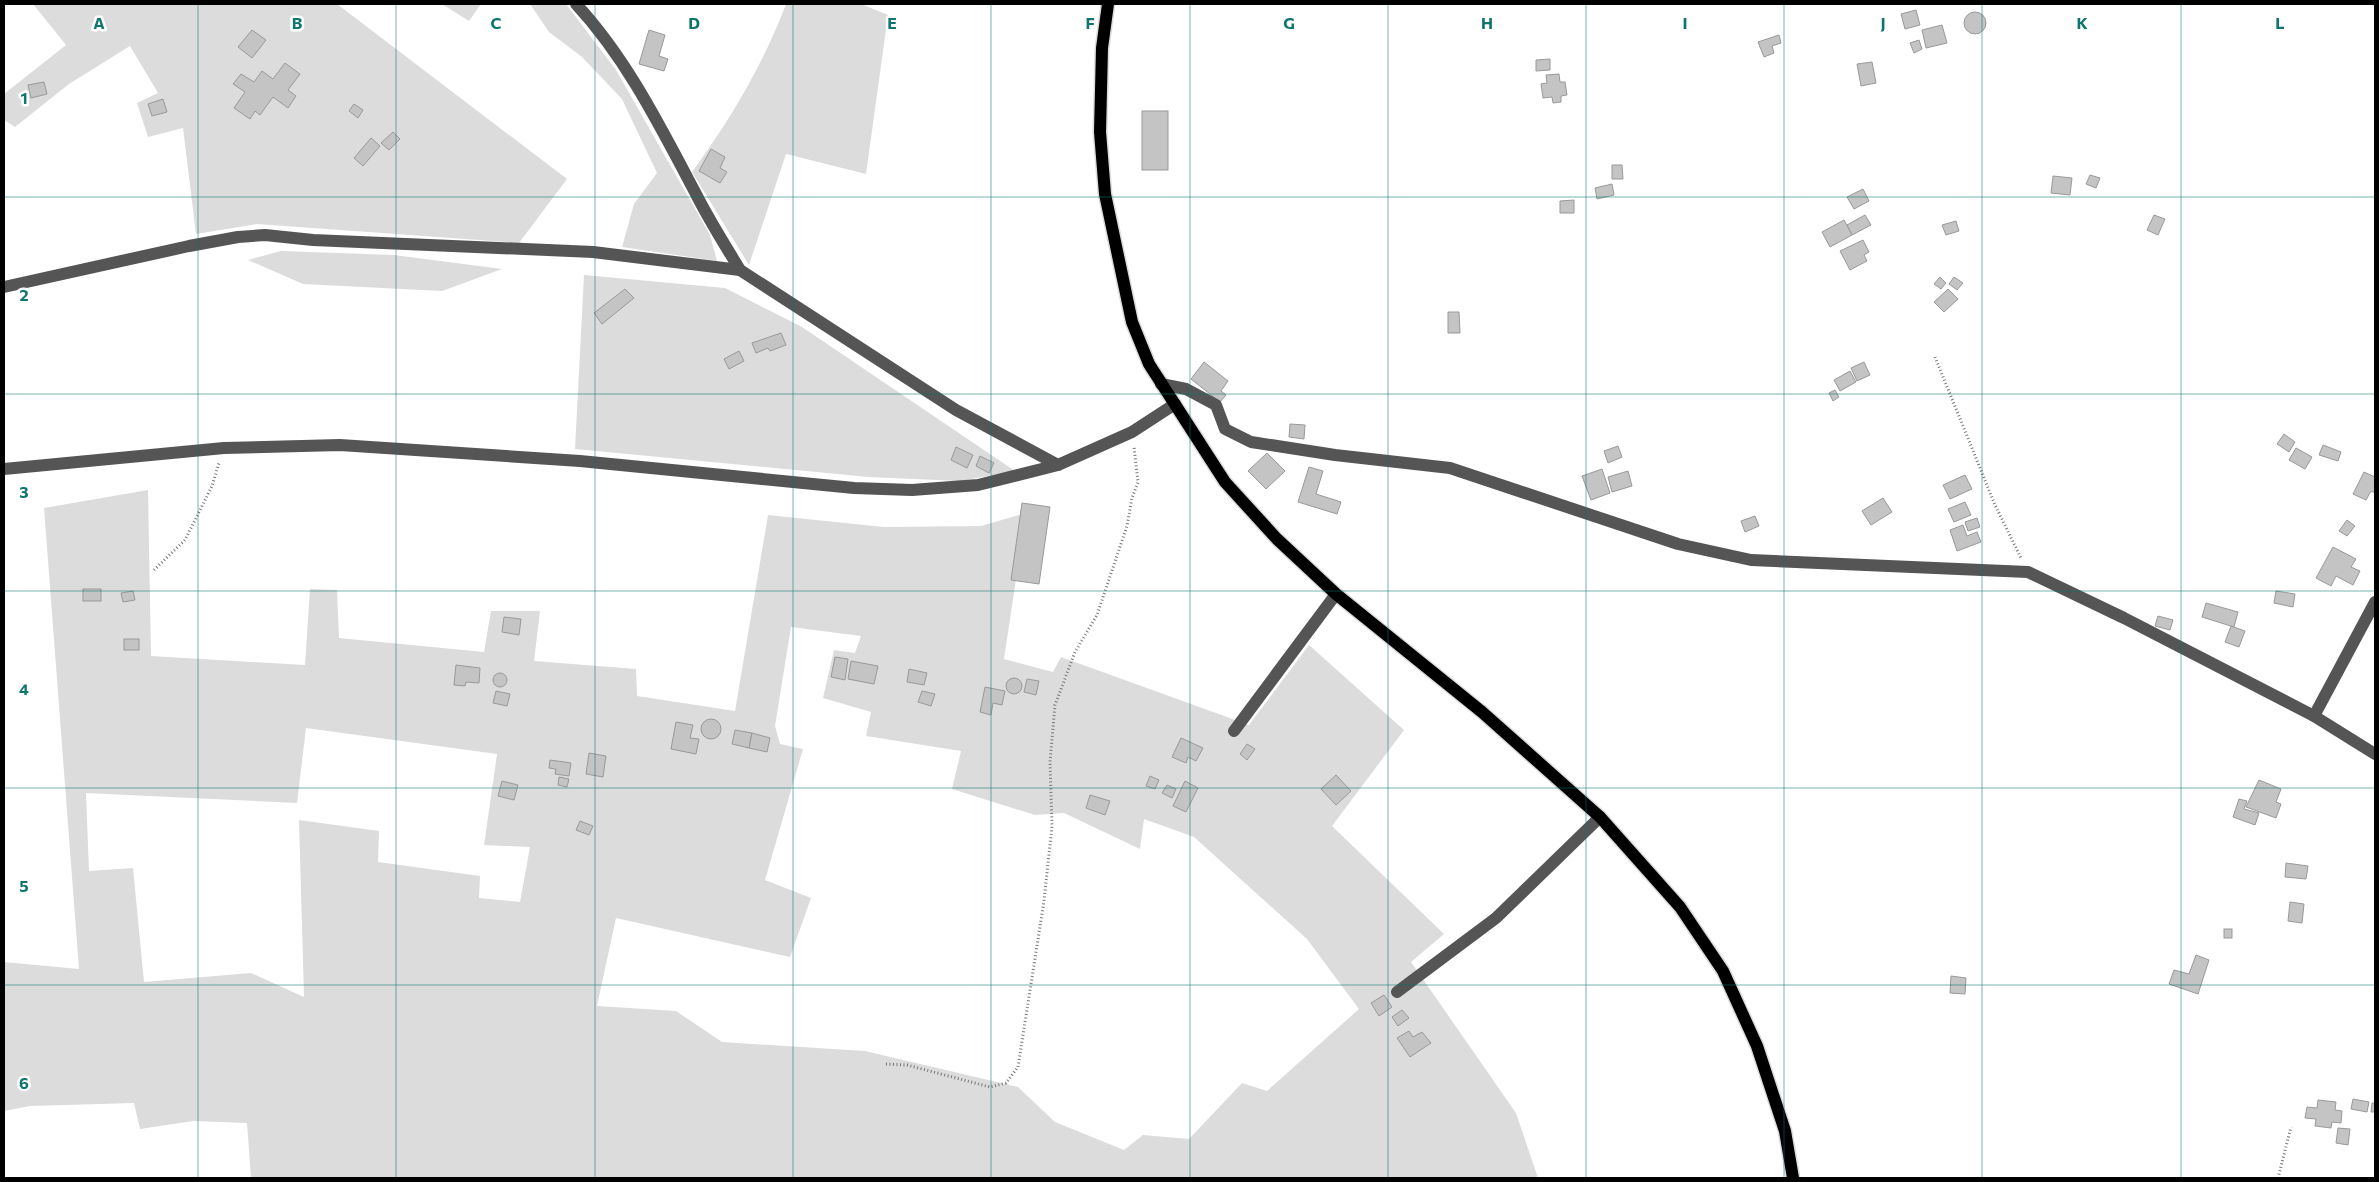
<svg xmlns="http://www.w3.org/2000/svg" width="2379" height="1182" font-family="Commissioner,sans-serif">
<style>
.green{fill:#dcdcdc;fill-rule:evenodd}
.building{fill:#c4c4c4;stroke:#999}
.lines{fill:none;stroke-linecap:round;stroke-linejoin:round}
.major-casing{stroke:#dbdbdb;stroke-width:15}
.path{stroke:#777;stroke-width:3;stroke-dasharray:1 2.5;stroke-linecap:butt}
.minor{stroke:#555;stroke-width:12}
.major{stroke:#000;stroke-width:12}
.grid{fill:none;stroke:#0f766e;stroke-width:1;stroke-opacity:0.55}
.grid-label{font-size:16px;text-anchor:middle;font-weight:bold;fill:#0f766e;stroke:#fff;stroke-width:5;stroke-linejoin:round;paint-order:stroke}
</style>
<rect width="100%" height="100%" fill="#fff"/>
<g class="green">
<path d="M 33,4 L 337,4 L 567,179 L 519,243 L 257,224 L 196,234 L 183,128 L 148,137 L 137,103 L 158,93 L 130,46 L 69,84 L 15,127 L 4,120 L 4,94 L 66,45 Z"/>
<path d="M 442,4 L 481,4 L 469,21 Z"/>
<path d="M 530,4 L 566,4 L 616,70 L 710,235 L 717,261 L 622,247 L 634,204 L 657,173 L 622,99 L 582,57 L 549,32 Z"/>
<path d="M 786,4 L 861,4 L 888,15 L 866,174 L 786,154 L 749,265 L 692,172 C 730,120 763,65 786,4 Z"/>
<path d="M 281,251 L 394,255 L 502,269 L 442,291 L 303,284 L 248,260 Z"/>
<path d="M 584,275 L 725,288 L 802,327 L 1015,471 L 960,481 L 868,477 L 575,449 Z"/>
<path d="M 148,490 L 151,656 L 305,665 L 310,589 L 337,590 L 339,638 L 484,652 L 491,611 L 540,611 L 534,661 L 636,669 L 637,696 L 735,711 L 768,515 L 884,527 L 981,526 L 1026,513 L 1004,659 L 1053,672 L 1061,657 L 1249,725 L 1309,645 L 1404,730 L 1332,826 L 1444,934 L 1411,962 L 1516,1113 L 1538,1178 L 251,1178 L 247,1123 L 193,1121 L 140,1129 L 134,1103 L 30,1106 L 4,1111 L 4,962 L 79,969 L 44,508 ZM 791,627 L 861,636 L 855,653 L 834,650 L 823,698 L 871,712 L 866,736 L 961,751 L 952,789 L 1035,815 L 1064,813 L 1140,849 L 1144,819 L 1194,837 L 1307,939 L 1359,1009 L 1267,1091 L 1242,1083 L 1189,1139 L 1143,1135 L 1124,1150 L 1055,1122 L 1018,1087 L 865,1051 L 722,1042 L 676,1011 L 597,1006 L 616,918 L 790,957 L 811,898 L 765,880 L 803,749 L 780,744 L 775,726 ZM 306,728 L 497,754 L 484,845 L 530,847 L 520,902 L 479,898 L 480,876 L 378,862 L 379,831 L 299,820 L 304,997 L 251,973 L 144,982 L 133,868 L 89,871 L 86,793 L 297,803 Z"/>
</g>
<g class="building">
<path d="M 1916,10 L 1920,25 L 1905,29 L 1901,14 Z"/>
<circle cx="1975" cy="23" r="11"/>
<path d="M 1942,25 L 1947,43 L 1926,48 L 1922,30 Z"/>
<path d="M 252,30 L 266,40 L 252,58 L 238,47 Z"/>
<path d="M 649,30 L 665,35 L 659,56 L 668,59 L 664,71 L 639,64 Z"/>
<path d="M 1779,35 L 1781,43 L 1772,46 L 1774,53 L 1764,57 L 1758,42 Z"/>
<path d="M 1919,40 L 1922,49 L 1914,53 L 1910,43 Z"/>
<path d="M 1550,59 L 1550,70 L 1536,71 L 1536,60 Z"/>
<path d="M 1872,62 L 1876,83 L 1861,86 L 1857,64 Z"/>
<path d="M 285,63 L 300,74 L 288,90 L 296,96 L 288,108 L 273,97 L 260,115 L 255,111 L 250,119 L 234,108 L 245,92 L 233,84 L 241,74 L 254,82 L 262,71 L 273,79 Z"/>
<path d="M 1559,74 L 1560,82 L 1565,82 L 1567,95 L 1561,96 L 1561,102 L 1553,103 L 1552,97 L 1543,98 L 1541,84 L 1547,83 L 1546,75 Z"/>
<path d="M 44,82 L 47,94 L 31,98 L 28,85 Z"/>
<path d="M 163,99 L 167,112 L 152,116 L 148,104 Z"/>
<path d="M 354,104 L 363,110 L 358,118 L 349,111 Z"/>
<rect x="1142" y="111" width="26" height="59"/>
<path d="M 393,132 L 400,139 L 389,150 L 381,143 Z"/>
<path d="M 371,138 L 380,146 L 363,166 L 354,158 Z"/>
<path d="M 711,149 L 725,157 L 720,168 L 727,172 L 720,183 L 699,171 Z"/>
<path d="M 1612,165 L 1622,165 L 1623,179 L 1612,179 Z"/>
<path d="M 2090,175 L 2100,178 L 2096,188 L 2086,184 Z"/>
<path d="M 2053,176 L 2072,178 L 2070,195 L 2051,193 Z"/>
<path d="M 1612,184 L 1614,195 L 1597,199 L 1595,188 Z"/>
<path d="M 1863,189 L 1869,201 L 1854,209 L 1847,197 Z"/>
<path d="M 1574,200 L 1574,213 L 1560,213 L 1560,201 Z"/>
<path d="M 1865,215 L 1871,225 L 1852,235 L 1847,225 Z"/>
<path d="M 2154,215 L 2165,219 L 2158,235 L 2147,230 Z"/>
<path d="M 1844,220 L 1852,235 L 1830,247 L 1822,232 Z"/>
<path d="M 1956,221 L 1959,231 L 1946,235 L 1942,225 Z"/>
<path d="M 1863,240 L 1869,252 L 1864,255 L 1867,261 L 1850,270 L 1840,251 Z"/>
<path d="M 1940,277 L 1946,283 L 1941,289 L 1934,284 Z"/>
<path d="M 1954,277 L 1963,283 L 1957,290 L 1949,284 Z"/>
<path d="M 625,289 L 634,298 L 602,324 L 594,313 Z"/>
<path d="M 1948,289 L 1958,299 L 1944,312 L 1934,302 Z"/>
<path d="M 1448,312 L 1459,312 L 1460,333 L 1448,333 Z"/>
<path d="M 781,333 L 786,345 L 770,351 L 768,348 L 756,353 L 752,343 Z"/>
<path d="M 739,351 L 744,361 L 729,369 L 724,359 Z"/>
<path d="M 1204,362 L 1228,381 L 1221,391 L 1226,395 L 1220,402 L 1191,379 Z"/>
<path d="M 1864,362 L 1870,375 L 1857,381 L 1851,368 Z"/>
<path d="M 1850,371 L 1856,382 L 1840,391 L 1834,380 Z"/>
<path d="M 1835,390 L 1839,397 L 1833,401 L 1829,393 Z"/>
<path d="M 1290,424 L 1305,425 L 1304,439 L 1289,437 Z"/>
<path d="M 2284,434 L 2295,442 L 2289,452 L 2277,444 Z"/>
<path d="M 2323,445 L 2341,452 L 2338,461 L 2319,455 Z"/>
<path d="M 1618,446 L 1622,457 L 1608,463 L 1604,451 Z"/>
<path d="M 956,447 L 973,455 L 967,468 L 951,460 Z"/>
<path d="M 2296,448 L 2312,457 L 2305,469 L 2289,460 Z"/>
<path d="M 1267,453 L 1285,471 L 1266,489 L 1248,471 Z"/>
<path d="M 980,456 L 994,463 L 989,473 L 976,466 Z"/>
<path d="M 1309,467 L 1323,471 L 1316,494 L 1341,502 L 1337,514 L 1298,502 Z"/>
<path d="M 1602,469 L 1610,493 L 1591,500 L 1582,476 Z"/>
<path d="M 1628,471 L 1632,486 L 1612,492 L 1608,477 Z"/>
<path d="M 2364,472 L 2375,477 L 2375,493 L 2371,491 L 2366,500 L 2353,494 Z"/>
<path d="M 1965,475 L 1972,489 L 1950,499 L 1943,485 Z"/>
<path d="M 1883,498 L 1892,512 L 1871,525 L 1862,511 Z"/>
<path d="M 1965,502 L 1971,515 L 1954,522 L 1948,509 Z"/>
<path d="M 1022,503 L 1050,507 L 1039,584 L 1011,580 Z"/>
<path d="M 1755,516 L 1759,526 L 1745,532 L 1741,521 Z"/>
<path d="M 1977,518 L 1980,527 L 1968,531 L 1965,522 Z"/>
<path d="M 2347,520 L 2355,526 L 2347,536 L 2339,531 Z"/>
<path d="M 1963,525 L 1967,536 L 1977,532 L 1981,542 L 1957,551 L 1950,530 Z"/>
<path d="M 2333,547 L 2356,559 L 2351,567 L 2360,571 L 2353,585 L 2336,576 L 2331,586 L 2316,578 Z"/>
<rect x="83" y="589" width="18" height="12"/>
<path d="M 133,591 L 135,600 L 123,602 L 121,593 Z"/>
<path d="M 2276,591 L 2295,594 L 2293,607 L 2274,603 Z"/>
<path d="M 2206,603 L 2238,612 L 2234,627 L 2202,617 Z"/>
<path d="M 2158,616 L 2173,620 L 2170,630 L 2155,626 Z"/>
<path d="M 504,617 L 521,619 L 519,635 L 502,632 Z"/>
<path d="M 2231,626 L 2245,631 L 2239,647 L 2225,642 Z"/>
<rect x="124" y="639" width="15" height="11"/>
<path d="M 835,657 L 848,659 L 845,680 L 831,677 Z"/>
<path d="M 851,661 L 878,666 L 874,684 L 848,679 Z"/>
<path d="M 456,665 L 480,668 L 479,683 L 466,682 L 465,686 L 454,685 Z"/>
<path d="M 909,669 L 927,673 L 924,685 L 907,682 Z"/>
<circle cx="500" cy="680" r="7"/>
<circle cx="1014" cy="686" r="8"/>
<path d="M 1027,679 L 1039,681 L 1036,695 L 1024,692 Z"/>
<path d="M 985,687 L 1005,691 L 1002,705 L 993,703 L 991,715 L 980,712 Z"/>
<path d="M 496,691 L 510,694 L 507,706 L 493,703 Z"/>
<path d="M 922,691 L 935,694 L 931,706 L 918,702 Z"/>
<circle cx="711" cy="729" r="10"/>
<path d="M 676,722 L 693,725 L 690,738 L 699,739 L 696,754 L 671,749 Z"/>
<path d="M 735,730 L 752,733 L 749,748 L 732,744 Z"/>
<path d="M 752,733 L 770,738 L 767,752 L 749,748 Z"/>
<path d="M 1181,738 L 1203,748 L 1196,761 L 1188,757 L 1186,763 L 1172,757 Z"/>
<path d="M 1247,744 L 1255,749 L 1247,760 L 1240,754 Z"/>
<path d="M 589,753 L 606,756 L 603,777 L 586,774 Z"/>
<path d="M 550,760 L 571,763 L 569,776 L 555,774 L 556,769 L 549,768 Z"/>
<path d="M 1336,775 L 1351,791 L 1336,805 L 1321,789 Z"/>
<path d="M 1150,776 L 1159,780 L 1155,789 L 1146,786 Z"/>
<path d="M 559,777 L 569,779 L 567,787 L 558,785 Z"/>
<path d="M 2259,780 L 2281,789 L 2276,802 L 2281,804 L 2276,818 L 2246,807 Z"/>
<path d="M 502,781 L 518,785 L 514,800 L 498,796 Z"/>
<path d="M 1185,781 L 1198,788 L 1186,812 L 1173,806 Z"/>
<path d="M 1167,785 L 1176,789 L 1172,798 L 1162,793 Z"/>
<path d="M 1090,795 L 1110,801 L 1105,815 L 1086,808 Z"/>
<path d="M 2239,799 L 2247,801 L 2244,809 L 2259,813 L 2255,825 L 2233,817 Z"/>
<path d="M 580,821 L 593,826 L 589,835 L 576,830 Z"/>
<path d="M 2286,863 L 2308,866 L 2306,879 L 2285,877 Z"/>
<path d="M 2290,902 L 2304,904 L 2302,923 L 2288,921 Z"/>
<rect x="2224" y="929" width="8" height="9"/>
<path d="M 2196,955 L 2209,960 L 2198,994 L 2169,984 L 2174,970 L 2189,974 Z"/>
<path d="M 1951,976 L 1966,978 L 1965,994 L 1950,993 Z"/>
<path d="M 1384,995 L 1392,1007 L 1379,1016 L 1371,1003 Z"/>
<path d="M 1402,1010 L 1409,1018 L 1398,1026 L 1392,1017 Z"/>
<path d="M 1409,1031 L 1413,1037 L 1422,1032 L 1431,1043 L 1410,1057 L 1397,1038 Z"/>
<path d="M 2353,1099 L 2369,1102 L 2367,1112 L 2351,1109 Z"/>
<path d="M 2318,1100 L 2336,1102 L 2335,1110 L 2342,1111 L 2341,1123 L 2332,1122 L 2331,1128 L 2315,1126 L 2316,1119 L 2305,1118 L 2307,1107 L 2317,1108 Z"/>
<path d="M 2372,1103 L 2375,1103 L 2375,1112 L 2371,1112 Z"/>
<path d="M 2338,1128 L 2350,1129 L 2348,1145 L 2336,1143 Z"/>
</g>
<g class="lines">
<defs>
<path id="major" d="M 1108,4 L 1102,48 L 1100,132 L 1105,194 L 1132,322 L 1149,364 L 1225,482 L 1277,539 L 1336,594 L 1482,712 L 1600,817 L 1680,907 L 1723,971 L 1757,1046 L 1785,1131 L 1793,1178"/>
</defs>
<use href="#major" class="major-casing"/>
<g class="path">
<path d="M 1935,357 L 1995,505 L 2021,558"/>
<path d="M 154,570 L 185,540 L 212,486 L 219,463"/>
<path d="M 886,1064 L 907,1065 L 990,1087 L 1006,1083 L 1018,1067 L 1044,901 L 1052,826 L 1050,762 L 1055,705 L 1075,652 L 1097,615 L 1127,526 L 1132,498 L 1138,482 L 1134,447"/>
<path d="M 2278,1178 L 2291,1127"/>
</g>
<g class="minor">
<path d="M 576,4 C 627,59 661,128 696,194 C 709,220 725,245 740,270"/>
<path d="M 4,287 L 189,246 L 238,237 L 265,235 L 313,240 L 593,252 L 740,270 L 956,410 L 1058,465"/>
<path d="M 1161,384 L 1186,389 L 1216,405 L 1225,429 L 1251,442 L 1335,455 L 1450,468 L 1678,544 L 1751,560 L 2028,572 L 2124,618 L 2314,716 L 2375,754"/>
<path d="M 4,469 L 224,448 L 340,445 L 580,461 L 854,488 L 912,490 L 978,485 L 1058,465 L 1132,432 L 1175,404"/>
<path d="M 2314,716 L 2375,602"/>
<path d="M 1234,731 L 1336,594"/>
<path d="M 1397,992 L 1496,918 L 1600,817"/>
</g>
<use href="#major" class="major"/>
</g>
<path class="grid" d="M 198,4 L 198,1178M 396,4 L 396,1178M 595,4 L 595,1178M 793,4 L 793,1178M 991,4 L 991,1178M 1190,4 L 1190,1178M 1388,4 L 1388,1178M 1586,4 L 1586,1178M 1784,4 L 1784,1178M 1982,4 L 1982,1178M 2181,4 L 2181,1178M 4,197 L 2375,197M 4,394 L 2375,394M 4,591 L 2375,591M 4,788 L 2375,788M 4,985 L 2375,985"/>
<g class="grid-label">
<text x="99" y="29">A</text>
<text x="297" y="29">B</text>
<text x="496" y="29">C</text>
<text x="694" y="29">D</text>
<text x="892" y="29">E</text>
<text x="1090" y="29">F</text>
<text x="1289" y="29">G</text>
<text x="1487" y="29">H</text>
<text x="1685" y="29">I</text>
<text x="1883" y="29">J</text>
<text x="2082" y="29">K</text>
<text x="2280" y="29">L</text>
<text x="24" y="104">1</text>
<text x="24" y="301">2</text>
<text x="24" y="498">3</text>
<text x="24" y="695">4</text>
<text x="24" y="892">5</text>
<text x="24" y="1089">6</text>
</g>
<rect width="2379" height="1182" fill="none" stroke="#000000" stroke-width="10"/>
</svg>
